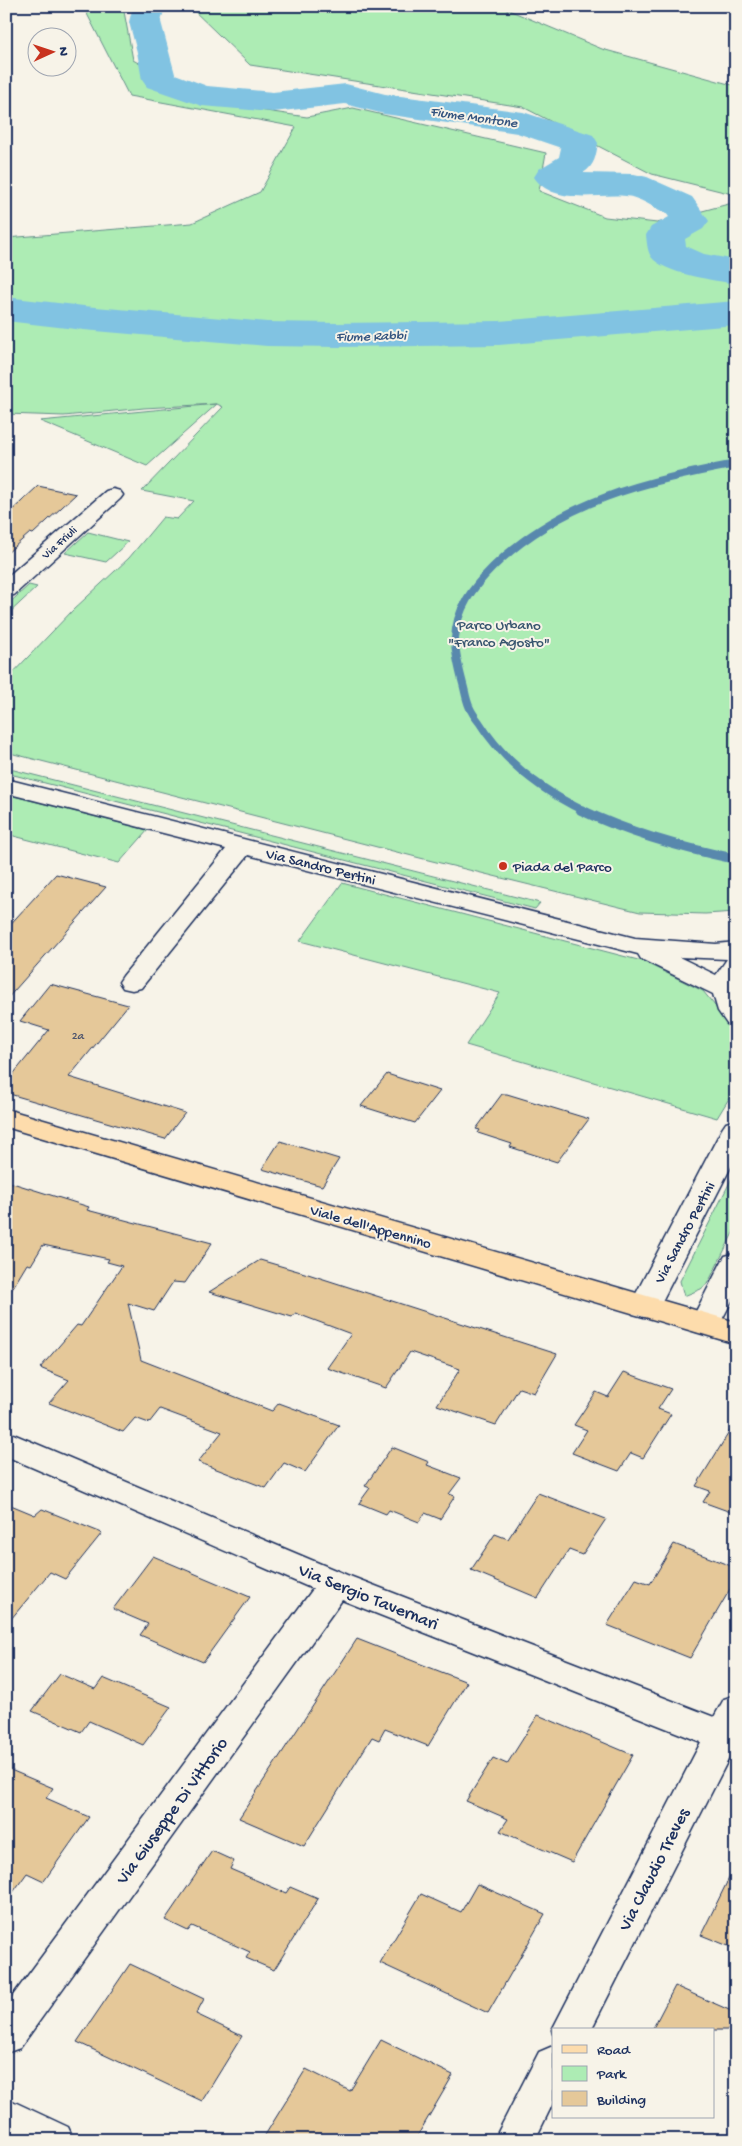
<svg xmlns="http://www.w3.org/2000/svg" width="742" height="2146" font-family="'Gochi Hand',sans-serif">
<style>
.green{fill:#adecb4;stroke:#648e89}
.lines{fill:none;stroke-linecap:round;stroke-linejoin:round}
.stream-far1{stroke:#5888ad;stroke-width:8}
.stream{stroke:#5888ad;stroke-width:10}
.river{fill:#81c3e2;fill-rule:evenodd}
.building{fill:#e5c899;stroke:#1b2f5e}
.minor-casing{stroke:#1b2f5e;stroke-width:3}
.major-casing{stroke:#1b2f5e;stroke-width:3}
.minor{fill:#f7f3e8;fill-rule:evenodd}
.major{fill:#fddcac;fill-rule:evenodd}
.poi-dot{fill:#c8321e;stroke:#f7f3e8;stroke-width:2}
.labels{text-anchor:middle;stroke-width:4;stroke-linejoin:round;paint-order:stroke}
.far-street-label{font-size:12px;fill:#1b2f5e;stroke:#f7f3e8}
.number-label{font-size:12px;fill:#4e556d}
.far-water-label{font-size:14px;font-style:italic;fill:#34547f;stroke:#f7f3e8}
.park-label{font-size:15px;fill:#38556f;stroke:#f7f3e8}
.street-label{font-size:15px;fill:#1b2f5e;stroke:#f7f3e8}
.poi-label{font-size:15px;fill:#1b2f5e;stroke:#f7f3e8;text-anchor:start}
.near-street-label{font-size:18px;fill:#1b2f5e;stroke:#f7f3e8}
</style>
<rect width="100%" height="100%" fill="#f7f3e8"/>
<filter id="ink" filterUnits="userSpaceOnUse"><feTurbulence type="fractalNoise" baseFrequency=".02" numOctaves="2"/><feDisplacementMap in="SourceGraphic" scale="10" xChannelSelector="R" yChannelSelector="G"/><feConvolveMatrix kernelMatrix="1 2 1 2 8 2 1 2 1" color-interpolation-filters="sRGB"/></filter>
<g filter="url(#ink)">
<g class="green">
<path d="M 83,6 L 123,6 L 133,60 L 210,103 L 307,117 L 353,108 L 546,153 L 539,191 L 605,217 L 657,223 L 736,202 L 736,912 L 705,914 L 640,912 L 420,858 L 6,752 L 6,680 L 73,610 L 129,558 L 163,517 L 177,519 L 194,501 L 142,491 L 223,407 L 217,404 L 147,466 L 40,421 L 216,404 L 144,408 L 64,416 L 6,414 L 6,238 L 192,223 L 260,192 L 296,127 L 129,96 Z"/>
<path d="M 189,6 L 499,6 L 602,49 L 736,86 L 736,195 L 652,174 L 523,107 L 250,65 Z"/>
<path d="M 88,532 L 128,542 L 106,562 L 65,553 Z"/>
<path d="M 29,585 L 37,587 L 6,616 L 6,606 Z"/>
<path d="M 6,768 L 540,903 L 535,909 L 6,773 Z"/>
<path d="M 6,794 L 148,830 L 119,863 L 6,834 Z"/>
<path d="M 342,883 L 642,961 L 703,991 L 736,1032 L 736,1087 L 717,1118 L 466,1045 L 500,993 L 300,941 Z"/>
<path d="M 736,1170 L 736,1227 L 708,1283 L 701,1289 L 684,1296 L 680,1281 Z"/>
</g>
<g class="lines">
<path class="stream-far1" d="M 584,811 C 541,790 504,762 479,722 C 475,717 471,711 469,706 C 466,699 465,691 463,684 C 459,669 455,654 455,639 C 456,609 473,587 493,567 C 560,501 646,481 736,464"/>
<path class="stream" d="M 581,810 C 631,834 682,848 736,859"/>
<g class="river">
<path d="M 133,6 L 165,6 L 161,22 L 175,74 L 207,86 L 273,92 L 346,84 L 385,94 L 523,112 L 593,135 L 598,143 C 596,155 595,166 583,173 L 634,174 L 647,177 L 692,197 L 709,221 L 703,229 L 685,239 L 686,246 L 704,254 L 736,260 L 736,284 C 713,280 672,275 654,260 C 647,254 647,243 646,235 L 651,227 L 669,217 L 666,213 C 654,208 639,197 626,196 C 596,193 553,206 534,177 L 539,169 L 559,157 L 561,148 L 517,133 L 384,114 L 345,104 L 273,112 L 202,106 L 147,87 L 142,80 L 137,52 L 129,22 Z"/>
<path d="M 6,297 L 84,306 L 267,322 L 337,323 L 499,321 L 736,301 L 736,325 L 499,345 L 337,347 L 267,346 L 84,330 L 6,321 Z"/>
</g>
</g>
<g class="building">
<path d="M 38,486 L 76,494 L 33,534 L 30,533 L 6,554 L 6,516 Z"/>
<path d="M 56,874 L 106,887 L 6,1000 L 6,929 Z"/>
<path d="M 50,984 L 128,1005 L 69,1077 L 185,1113 L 165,1139 L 6,1093 L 6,1083 L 49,1030 L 20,1021 Z"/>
<path d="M 387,1074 L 440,1091 L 415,1123 L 361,1106 Z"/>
<path d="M 502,1094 L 507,1094 L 589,1119 L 557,1162 L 510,1147 L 512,1144 L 478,1133 L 480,1130 L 476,1129 Z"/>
<path d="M 280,1141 L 339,1159 L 322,1186 L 262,1169 Z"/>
<path d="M 6,1181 L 89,1207 L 87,1210 L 212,1243 L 185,1283 L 173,1282 L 154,1311 L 128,1303 L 141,1360 L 272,1411 L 279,1403 L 339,1425 L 305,1472 L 284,1463 L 266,1488 L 198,1462 L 222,1432 L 160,1409 L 149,1423 L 135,1418 L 123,1432 L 49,1403 L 69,1380 L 40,1368 L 77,1325 L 81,1326 L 122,1266 L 107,1262 L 109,1259 L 43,1245 L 31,1265 L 27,1264 L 6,1299 Z"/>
<path d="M 260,1260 L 308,1274 L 557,1354 L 534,1393 L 519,1388 L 496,1425 L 437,1405 L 460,1369 L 410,1352 L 386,1388 L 327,1368 L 351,1334 L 295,1313 L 292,1317 L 209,1292 Z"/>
<path d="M 624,1372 L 671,1389 L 658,1409 L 671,1414 L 643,1458 L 631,1453 L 619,1471 L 572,1453 L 587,1430 L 574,1425 L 596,1392 L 608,1397 Z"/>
<path d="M 736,1421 L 736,1514 L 703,1502 L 710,1491 L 696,1486 Z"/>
<path d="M 392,1447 L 429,1462 L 427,1465 L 461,1478 L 449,1494 L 455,1496 L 440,1519 L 425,1513 L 419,1522 L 389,1510 L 386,1514 L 359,1503 L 370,1488 L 365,1486 Z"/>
<path d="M 538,1493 L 606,1519 L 582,1555 L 569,1550 L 538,1598 L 471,1570 L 495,1534 L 508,1539 Z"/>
<path d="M 6,1503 L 35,1515 L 42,1509 L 102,1533 L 65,1579 L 50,1572 L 6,1625 Z"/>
<path d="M 674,1544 L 736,1568 L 736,1579 L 690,1658 L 607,1625 L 636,1579 L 650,1584 Z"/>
<path d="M 153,1556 L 250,1597 L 203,1662 L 140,1635 L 148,1624 L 113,1609 Z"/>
<path d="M 357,1639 L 467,1682 L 428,1746 L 385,1729 L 379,1740 L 372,1737 L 304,1846 L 239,1818 Z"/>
<path d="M 60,1674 L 95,1689 L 103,1678 L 171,1707 L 143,1745 L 89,1721 L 81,1732 L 32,1711 Z"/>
<path d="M 538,1715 L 633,1755 L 572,1862 L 500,1831 L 508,1819 L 466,1801 L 493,1758 L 507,1764 Z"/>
<path d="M 6,1768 L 53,1788 L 46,1798 L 89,1817 L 44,1881 L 27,1873 L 6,1902 Z"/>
<path d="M 212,1851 L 234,1861 L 230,1869 L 286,1893 L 290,1887 L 318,1899 L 274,1970 L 246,1958 L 250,1952 L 192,1926 L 188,1931 L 165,1920 Z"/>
<path d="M 736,1864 L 736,1949 L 701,1935 Z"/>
<path d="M 477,1884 L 545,1914 L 488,2013 L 380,1963 L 421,1894 L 461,1912 Z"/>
<path d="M 130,1964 L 204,1999 L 196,2014 L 242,2036 L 202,2101 L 77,2042 Z"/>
<path d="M 675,1986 L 736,2013 L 736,2030 L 652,2030 Z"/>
<path d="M 381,2040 L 453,2075 L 415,2140 L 262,2140 L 306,2069 L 350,2091 Z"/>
</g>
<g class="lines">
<defs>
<g id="minor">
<path d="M 113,489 L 120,491 L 123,495 L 120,499 L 14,595 L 6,596 L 6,578 L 106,491 Z"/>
<path d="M 6,779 L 635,938 L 716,944 L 736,942 L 736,1026 L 727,1024 L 718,1011 L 713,994 L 641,959 L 638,954 L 248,855 L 141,988 L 132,990 L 123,988 L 119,982 L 123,976 L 226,849 L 6,793 ZM 679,957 L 727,959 L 716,975 Z"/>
<path d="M 736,1120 L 736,1157 L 659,1307 L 655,1314 L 644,1317 L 633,1314 L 629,1307 L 722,1129 L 726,1123 Z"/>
<path d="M 736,1253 L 736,1293 L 716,1331 L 705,1334 L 694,1331 L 690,1323 L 721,1263 L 725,1256 Z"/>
<path d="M 6,1431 L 347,1575 L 714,1717 L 724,1699 L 736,1695 L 736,1755 L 731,1754 L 591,2030 L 553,2030 L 553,2034 L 552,2030 L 701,1742 L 342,1600 L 20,2048 L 6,2053 L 6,2005 L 313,1589 L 6,1456 Z"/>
<path d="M 553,2046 L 553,2103 L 535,2140 L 494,2140 L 539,2052 Z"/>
<path d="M 6,2098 L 68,2127 L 74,2140 L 13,2140 L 6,2136 Z"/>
</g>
<path id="major" d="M 6,1109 L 736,1322 L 736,1344 L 6,1127 Z"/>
</defs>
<use href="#minor" class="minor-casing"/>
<use href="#major" class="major-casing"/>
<use href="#minor" class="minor"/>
<use href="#major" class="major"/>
</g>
</g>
<circle class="poi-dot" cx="503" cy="866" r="5"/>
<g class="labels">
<g class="far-street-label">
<text transform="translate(59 542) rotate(-42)" y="4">Via Friuli</text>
</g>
<g class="number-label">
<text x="78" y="1039">2a</text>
</g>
<g class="far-water-label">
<text transform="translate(474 116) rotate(8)" y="5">Fiume Montone</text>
<text transform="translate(371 335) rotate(-1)" y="5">Fiume Rabbi</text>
</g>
<g class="park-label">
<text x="499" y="629">Parco Urbano<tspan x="499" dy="17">"Franco Agosto"</tspan></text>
</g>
<g class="street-label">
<text transform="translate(321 866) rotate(14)" y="5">Via Sandro Pertini</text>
<text transform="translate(371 1226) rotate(16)" y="5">Viale dell'Appennino</text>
<text transform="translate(684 1232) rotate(-62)" y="5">Via Sandro Pertini</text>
</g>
<g class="poi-label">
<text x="513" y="871">Piada del Parco</text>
</g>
<g class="near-street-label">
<text transform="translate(369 1596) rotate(22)" y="6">Via Sergio Tavernari</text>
<text transform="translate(171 1810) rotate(-54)" y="6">Via Giuseppe Di Vittorio</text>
<text transform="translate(653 1869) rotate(-63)" y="6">Via Claudio Treves</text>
</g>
</g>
<rect width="742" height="2146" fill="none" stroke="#f7f3e8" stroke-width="25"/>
<rect x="12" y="12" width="717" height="2121" fill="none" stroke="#1b2f5e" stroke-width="2" filter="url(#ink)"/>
<rect x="552" y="2028" width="162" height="90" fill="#f7f3e8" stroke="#9fa5b1"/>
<rect x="562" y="2045" width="25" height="8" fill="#fddcac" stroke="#9fa5b1"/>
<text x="597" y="2054" font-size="15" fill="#1b2f5e">Road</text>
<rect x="562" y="2066" width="25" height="15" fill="#adecb4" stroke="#9fa5b1"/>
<text x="597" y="2078" font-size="15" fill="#1b2f5e">Park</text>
<rect x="562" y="2091" width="25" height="15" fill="#e5c899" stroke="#9fa5b1"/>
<text x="597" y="2104" font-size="15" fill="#1b2f5e">Building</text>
<g transform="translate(52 52) rotate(87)"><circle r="24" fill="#f7f3e8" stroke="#9fa5b1"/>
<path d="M0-4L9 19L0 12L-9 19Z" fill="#c8321e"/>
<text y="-8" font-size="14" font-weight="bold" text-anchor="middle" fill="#1b2f5e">N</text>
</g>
</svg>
